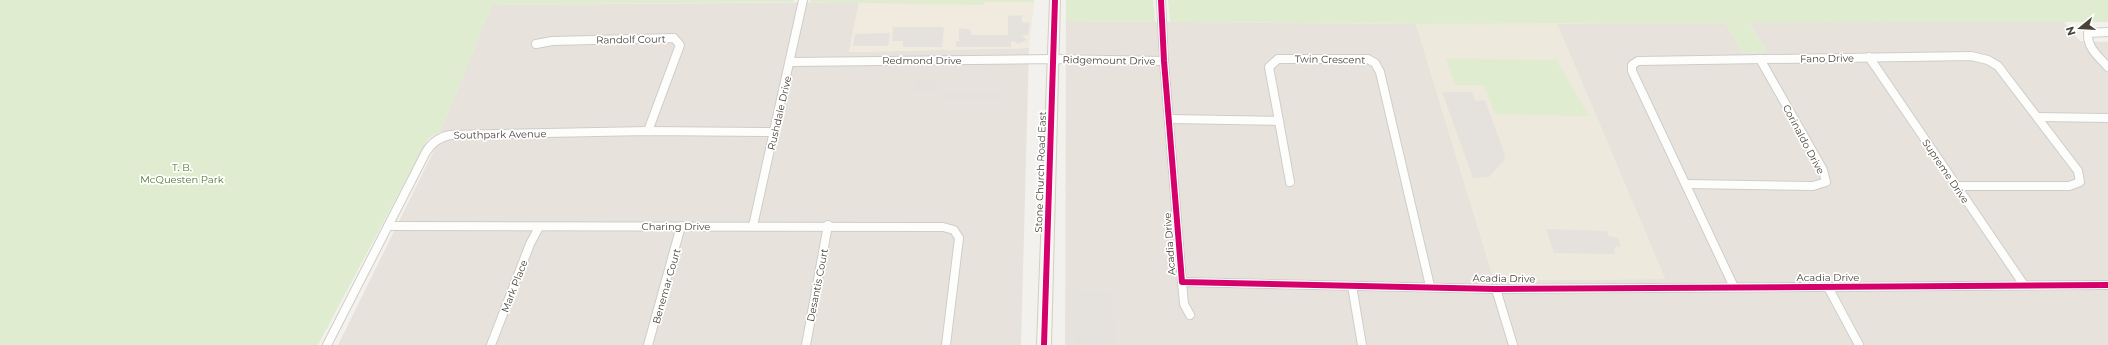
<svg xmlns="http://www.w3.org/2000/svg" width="2108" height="345" font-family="Montserrat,sans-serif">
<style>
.residential{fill:#e7e3dc}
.commercial{fill:#f1eade}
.education{fill:#ede9dd}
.green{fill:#e0eccf}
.parking{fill:#e5e2de}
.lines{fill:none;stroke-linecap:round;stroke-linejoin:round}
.minor-casing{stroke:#cfcdc9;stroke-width:10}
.secondary-casing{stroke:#d2cec4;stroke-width:2}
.minor{stroke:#fdfdfc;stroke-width:8}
.secondary{fill:#f7f5f0;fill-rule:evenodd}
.cycleway-casing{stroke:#fff;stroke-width:8}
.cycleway{stroke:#d6006c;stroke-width:6}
.labels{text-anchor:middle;stroke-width:3.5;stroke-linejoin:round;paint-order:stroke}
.street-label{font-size:10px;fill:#494339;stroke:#fff}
.park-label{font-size:10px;fill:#4a792e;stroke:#fff}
</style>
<rect width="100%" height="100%" fill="#f3f1ed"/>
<g class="residential">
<path d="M 859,2 L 849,52 L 1029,48 L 1021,345 L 338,345 L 435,148 L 440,132 L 492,5 Z"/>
<path d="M 1066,21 L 1416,24 L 1494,280 L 1665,279 L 1557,24 L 1724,21 L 1743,53 L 1767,52 L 1748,21 L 2064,22 L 2080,41 L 2108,42 L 2108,345 L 1065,345 Z"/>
</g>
<path class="commercial" d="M 859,2 L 983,5 L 984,2 L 1034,2 L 1029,48 L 849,52 Z"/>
<path class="education" d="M 1416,24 L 1557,24 L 1665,279 L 1494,280 Z"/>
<g class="green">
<path d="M 0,0 L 794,0 L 794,2 L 492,5 L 440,132 L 429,138 L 425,144 L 318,345 L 0,345 Z"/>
<path d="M 810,0 L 1034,0 L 1034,2 L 984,2 L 984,5 L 810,2 Z"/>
<path d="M 1066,0 L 1153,0 L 1155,22 L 1066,21 Z"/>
<path d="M 1168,0 L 2108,0 L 2108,22 L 1749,23 L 1767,52 L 1743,53 L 1725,23 L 1416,24 L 1170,22 Z"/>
<path d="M 1446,59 L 1556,60 L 1589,116 L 1495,114 L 1484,85 L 1455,85 Z"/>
</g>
<g class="parking">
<path d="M 1022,15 L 1022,22 L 1030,23 L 1028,35 L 1022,35 L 1027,40 L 1018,44 L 1013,41 L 1011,42 L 1011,47 L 956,47 L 956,41 L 959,41 L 959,28 L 969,29 L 972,35 L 1008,35 L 1008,16 Z"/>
<path d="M 893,27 L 944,27 L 942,47 L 903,47 L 903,41 L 892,41 Z"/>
<path d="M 890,33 L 888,46 L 853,46 L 855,34 Z"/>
<path d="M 915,80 L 936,80 L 935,91 L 913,91 Z"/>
<path d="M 1442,92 L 1472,92 L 1475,101 L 1485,100 L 1505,155 L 1504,160 L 1489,177 L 1473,178 Z"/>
<path d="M 938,94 L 1004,94 L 1003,98 L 938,98 Z"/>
<path d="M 1546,229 L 1607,231 L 1609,236 L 1618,238 L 1621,246 L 1615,247 L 1614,254 L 1554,253 Z"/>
<path d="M 1073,290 L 1100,290 L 1113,295 L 1115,345 L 1074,345 L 1074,331 L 1072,329 Z"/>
</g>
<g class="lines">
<defs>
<g id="minor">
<path d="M 1161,0 L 1164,61 L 1182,282 L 1496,289 L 2108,285"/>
<path d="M 2108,32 L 2088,33 C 2087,48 2099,57 2108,67"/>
<path d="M 536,44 L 552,41 L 674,38 L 680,45 L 648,131"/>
<path d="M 1869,57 L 2024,285"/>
<path d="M 791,62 L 1054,59 L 1164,61"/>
<path d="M 2039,117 L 2108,118"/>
<path d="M 1170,119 L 1279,121 L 1269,67 L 1278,59 L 1368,59 L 1375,63 L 1380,72 L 1430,286"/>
<path d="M 1279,121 L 1290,182"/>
<path d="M 1687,184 L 1813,186 L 1826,182 L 1823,170 L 1760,59"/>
<path d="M 388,226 L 943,227 L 954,230 L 959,238 L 946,345"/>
<path d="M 753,226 L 803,0"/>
<path d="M 1182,282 L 1184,304 L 1190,315"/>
<path d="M 1352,286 L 1362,345"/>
<path d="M 1734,287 L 1632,71 L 1632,65 L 1638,61 L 1971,56 L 1988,60 L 1998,66 L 2078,171 L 2080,182 L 2069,186 L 1956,186"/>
<path d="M 1828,287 L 1859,345"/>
<path d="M 1496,289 L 1513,345"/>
<path d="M 327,345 L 426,152 C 432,142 439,137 450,135 L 648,131 L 774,132"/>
<path d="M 491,345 L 530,244 L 539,227"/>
<path d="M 648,345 L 681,226"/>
<path d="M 806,345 L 828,225"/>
</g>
<path id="secondary" d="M 1050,0 L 1060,0 L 1051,345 L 1037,345 Z"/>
</defs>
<use href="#minor" class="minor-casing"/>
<use href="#secondary" class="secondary-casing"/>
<use href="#minor" class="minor"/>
<use href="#secondary" class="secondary"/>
<defs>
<g id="cycleway">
<path d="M 1161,0 L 1164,61 L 1182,282 L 1496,289 L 2108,285"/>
<path d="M 1044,345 L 1055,0"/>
</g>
</defs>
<use href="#cycleway" class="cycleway-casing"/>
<use href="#cycleway" class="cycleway"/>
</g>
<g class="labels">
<g class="street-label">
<text transform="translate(631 39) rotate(-1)" y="4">Randolf Court</text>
<text transform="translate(1827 58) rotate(-1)" y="4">Fano Drive</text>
<text transform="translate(1330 59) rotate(1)" y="4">Twin Crescent</text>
<text x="922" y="64">Redmond Drive</text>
<text transform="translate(1109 60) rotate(1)" y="4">Ridgemount Drive</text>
<text transform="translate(779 113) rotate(-77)" y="4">Rushdale Drive</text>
<text transform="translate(500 134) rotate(-1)" y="4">Southpark Avenue</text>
<text transform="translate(1804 139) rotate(62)" y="4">Corinaldo Drive</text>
<text transform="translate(1946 171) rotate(56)" y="4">Supreme Drive</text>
<text transform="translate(1040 172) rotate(-88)" y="4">Stone Church Road East</text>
<text x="676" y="230">Charing Drive</text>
<text transform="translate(1169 244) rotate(-94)" y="4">Acadia Drive</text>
<text x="1828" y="281">Acadia Drive</text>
<text transform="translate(1504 278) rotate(1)" y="4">Acadia Drive</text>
<text transform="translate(817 285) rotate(-79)" y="4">Desantis Court</text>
<text transform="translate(514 286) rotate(-69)" y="4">Mark Place</text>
<text transform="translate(666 286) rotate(-74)" y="4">Benemar Court</text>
</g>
<g class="park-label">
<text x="182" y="171">T. B.<tspan x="182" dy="12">McQuesten Park</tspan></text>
</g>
</g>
<g transform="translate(2080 28) rotate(252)" stroke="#ffffff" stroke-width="3" paint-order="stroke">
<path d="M0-3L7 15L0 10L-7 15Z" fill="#494339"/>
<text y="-6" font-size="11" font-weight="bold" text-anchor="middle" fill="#494339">N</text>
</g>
</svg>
